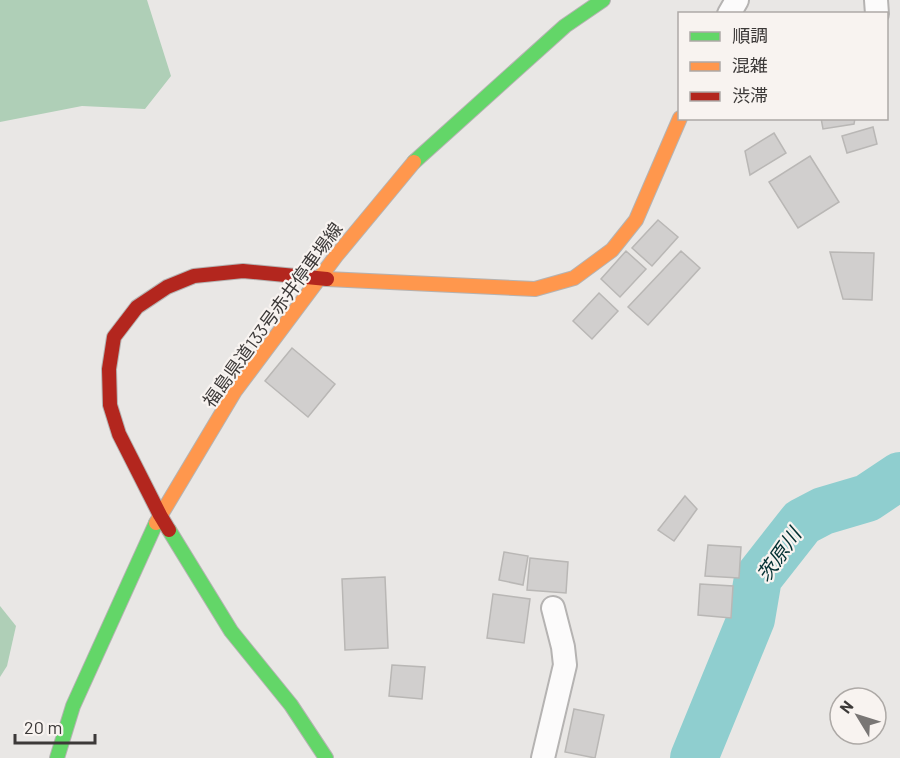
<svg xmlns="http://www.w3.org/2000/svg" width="900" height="758" font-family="Barlow,'Noto Sans JP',sans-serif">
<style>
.forest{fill:#afcfb7}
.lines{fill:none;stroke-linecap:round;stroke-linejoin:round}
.river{stroke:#8fcecf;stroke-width:48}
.building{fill:#d1cfce;stroke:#b9b7b5;stroke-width:1.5}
.street-casing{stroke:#b5b3b2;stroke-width:26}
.fast-casing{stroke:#b5b3b2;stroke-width:16}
.slow-casing{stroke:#b5b3b2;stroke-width:16}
.jam-casing{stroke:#b5b3b2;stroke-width:16}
.street{stroke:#fcfbfb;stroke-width:22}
.fast{stroke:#63d668;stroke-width:14}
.slow{stroke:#ff974d;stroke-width:14}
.jam{stroke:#b3261e;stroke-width:14}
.labels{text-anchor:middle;stroke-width:4.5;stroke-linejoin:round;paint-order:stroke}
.street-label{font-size:18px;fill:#3c3938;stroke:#f8f3f0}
.water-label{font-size:20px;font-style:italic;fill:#023032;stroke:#f8f3f0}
</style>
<rect width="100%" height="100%" fill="#e9e7e5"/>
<g class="forest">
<path d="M 0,0 L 147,0 L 171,76 L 145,109 L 82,106 L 0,122 Z"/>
<path d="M 0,606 L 16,626 L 7,666 L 0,677 Z"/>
</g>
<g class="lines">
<path class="river" d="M 694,758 L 751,619 L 758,578 L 802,522 L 823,511 L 867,498 L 900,476"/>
</g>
<g class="building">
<path d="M 821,118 L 855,118 L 854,124 L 823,129 Z"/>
<path d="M 873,127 L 877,144 L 847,153 L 842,136 Z"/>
<path d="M 774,133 L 786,153 L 750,175 L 745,151 Z"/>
<path d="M 810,156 L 839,202 L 798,228 L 769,182 Z"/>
<path d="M 658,220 L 678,237 L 652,266 L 632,248 Z"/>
<path d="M 626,251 L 646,269 L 620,297 L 601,279 Z"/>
<path d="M 681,251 L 700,268 L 648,325 L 628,307 Z"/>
<path d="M 830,252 L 874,253 L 872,300 L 843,299 Z"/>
<path d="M 599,293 L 618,311 L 592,339 L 573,321 Z"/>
<path d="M 292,348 L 335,384 L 308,417 L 265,381 Z"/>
<path d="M 685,496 L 697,509 L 674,541 L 658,530 Z"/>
<path d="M 708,545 L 741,547 L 739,578 L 705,576 Z"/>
<path d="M 504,552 L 528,556 L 523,585 L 499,580 Z"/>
<path d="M 530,558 L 568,562 L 566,593 L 527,590 Z"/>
<path d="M 385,577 L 388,648 L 345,650 L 342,579 Z"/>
<path d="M 700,584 L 733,586 L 731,618 L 698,615 Z"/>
<path d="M 493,594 L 530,599 L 524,643 L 487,638 Z"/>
<path d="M 392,665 L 425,667 L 422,699 L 389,696 Z"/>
<path d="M 574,709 L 604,715 L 595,758 L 565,752 Z"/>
</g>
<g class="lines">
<defs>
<g id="street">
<path d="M 876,0 L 877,14"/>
<path d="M 729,14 L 737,0"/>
<path d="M 543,758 L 565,665 L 563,647 L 553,608"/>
</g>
<g id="fast">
<path d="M 414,162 L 565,26 L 603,0"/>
<path d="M 169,530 L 231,631 L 291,705 L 326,758"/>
<path d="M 57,758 L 73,706 L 156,523"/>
</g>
<g id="slow">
<path d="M 327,279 L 535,289 L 574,278 L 612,250 L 636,220 L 680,118"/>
<path d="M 156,523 L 235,391 L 336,256 L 414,162"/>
</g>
<path id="jam" d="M 169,530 L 160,515 L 119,434 L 110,405 L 109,369 L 114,337 L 137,307 L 167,287 L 194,276 L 243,271 L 327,279"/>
</defs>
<use href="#street" class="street-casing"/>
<use href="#fast" class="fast-casing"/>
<use href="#slow" class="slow-casing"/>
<use href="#jam" class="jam-casing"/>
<use href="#street" class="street"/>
<use href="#fast" class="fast"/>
<use href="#slow" class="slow"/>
<use href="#jam" class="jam"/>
</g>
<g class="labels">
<g class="street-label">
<text transform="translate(273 315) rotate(-54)" y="6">福島県道133号赤井停車場線</text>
</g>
<g class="water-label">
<text transform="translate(779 555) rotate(-55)" y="7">茨原川</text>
</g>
</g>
<rect x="678" y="12" width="210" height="108" fill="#f8f3f0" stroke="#ada9a6" stroke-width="1.5"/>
<rect x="690" y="32" width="30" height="9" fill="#63d668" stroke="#ada9a6" stroke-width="1.5"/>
<text x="732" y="42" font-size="18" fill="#3c3938">順調</text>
<rect x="690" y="62" width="30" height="9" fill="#ff974d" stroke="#ada9a6" stroke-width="1.5"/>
<text x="732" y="72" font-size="18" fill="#3c3938">混雑</text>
<rect x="690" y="92" width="30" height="9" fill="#b3261e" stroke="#ada9a6" stroke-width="1.5"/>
<text x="732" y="102" font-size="18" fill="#3c3938">渋滞</text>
<g transform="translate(858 716) rotate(308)"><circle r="28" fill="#f8f3f0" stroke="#ada9a6" stroke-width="1.5"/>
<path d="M0-4.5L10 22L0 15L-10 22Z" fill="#797675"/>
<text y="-9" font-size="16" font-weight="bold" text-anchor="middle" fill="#3c3938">N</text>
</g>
<path d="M15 734v9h80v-9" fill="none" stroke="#3c3938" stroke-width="3"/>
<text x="24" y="734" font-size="18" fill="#3c3938" stroke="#f8f3f0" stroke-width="4.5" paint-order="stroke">20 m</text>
</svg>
